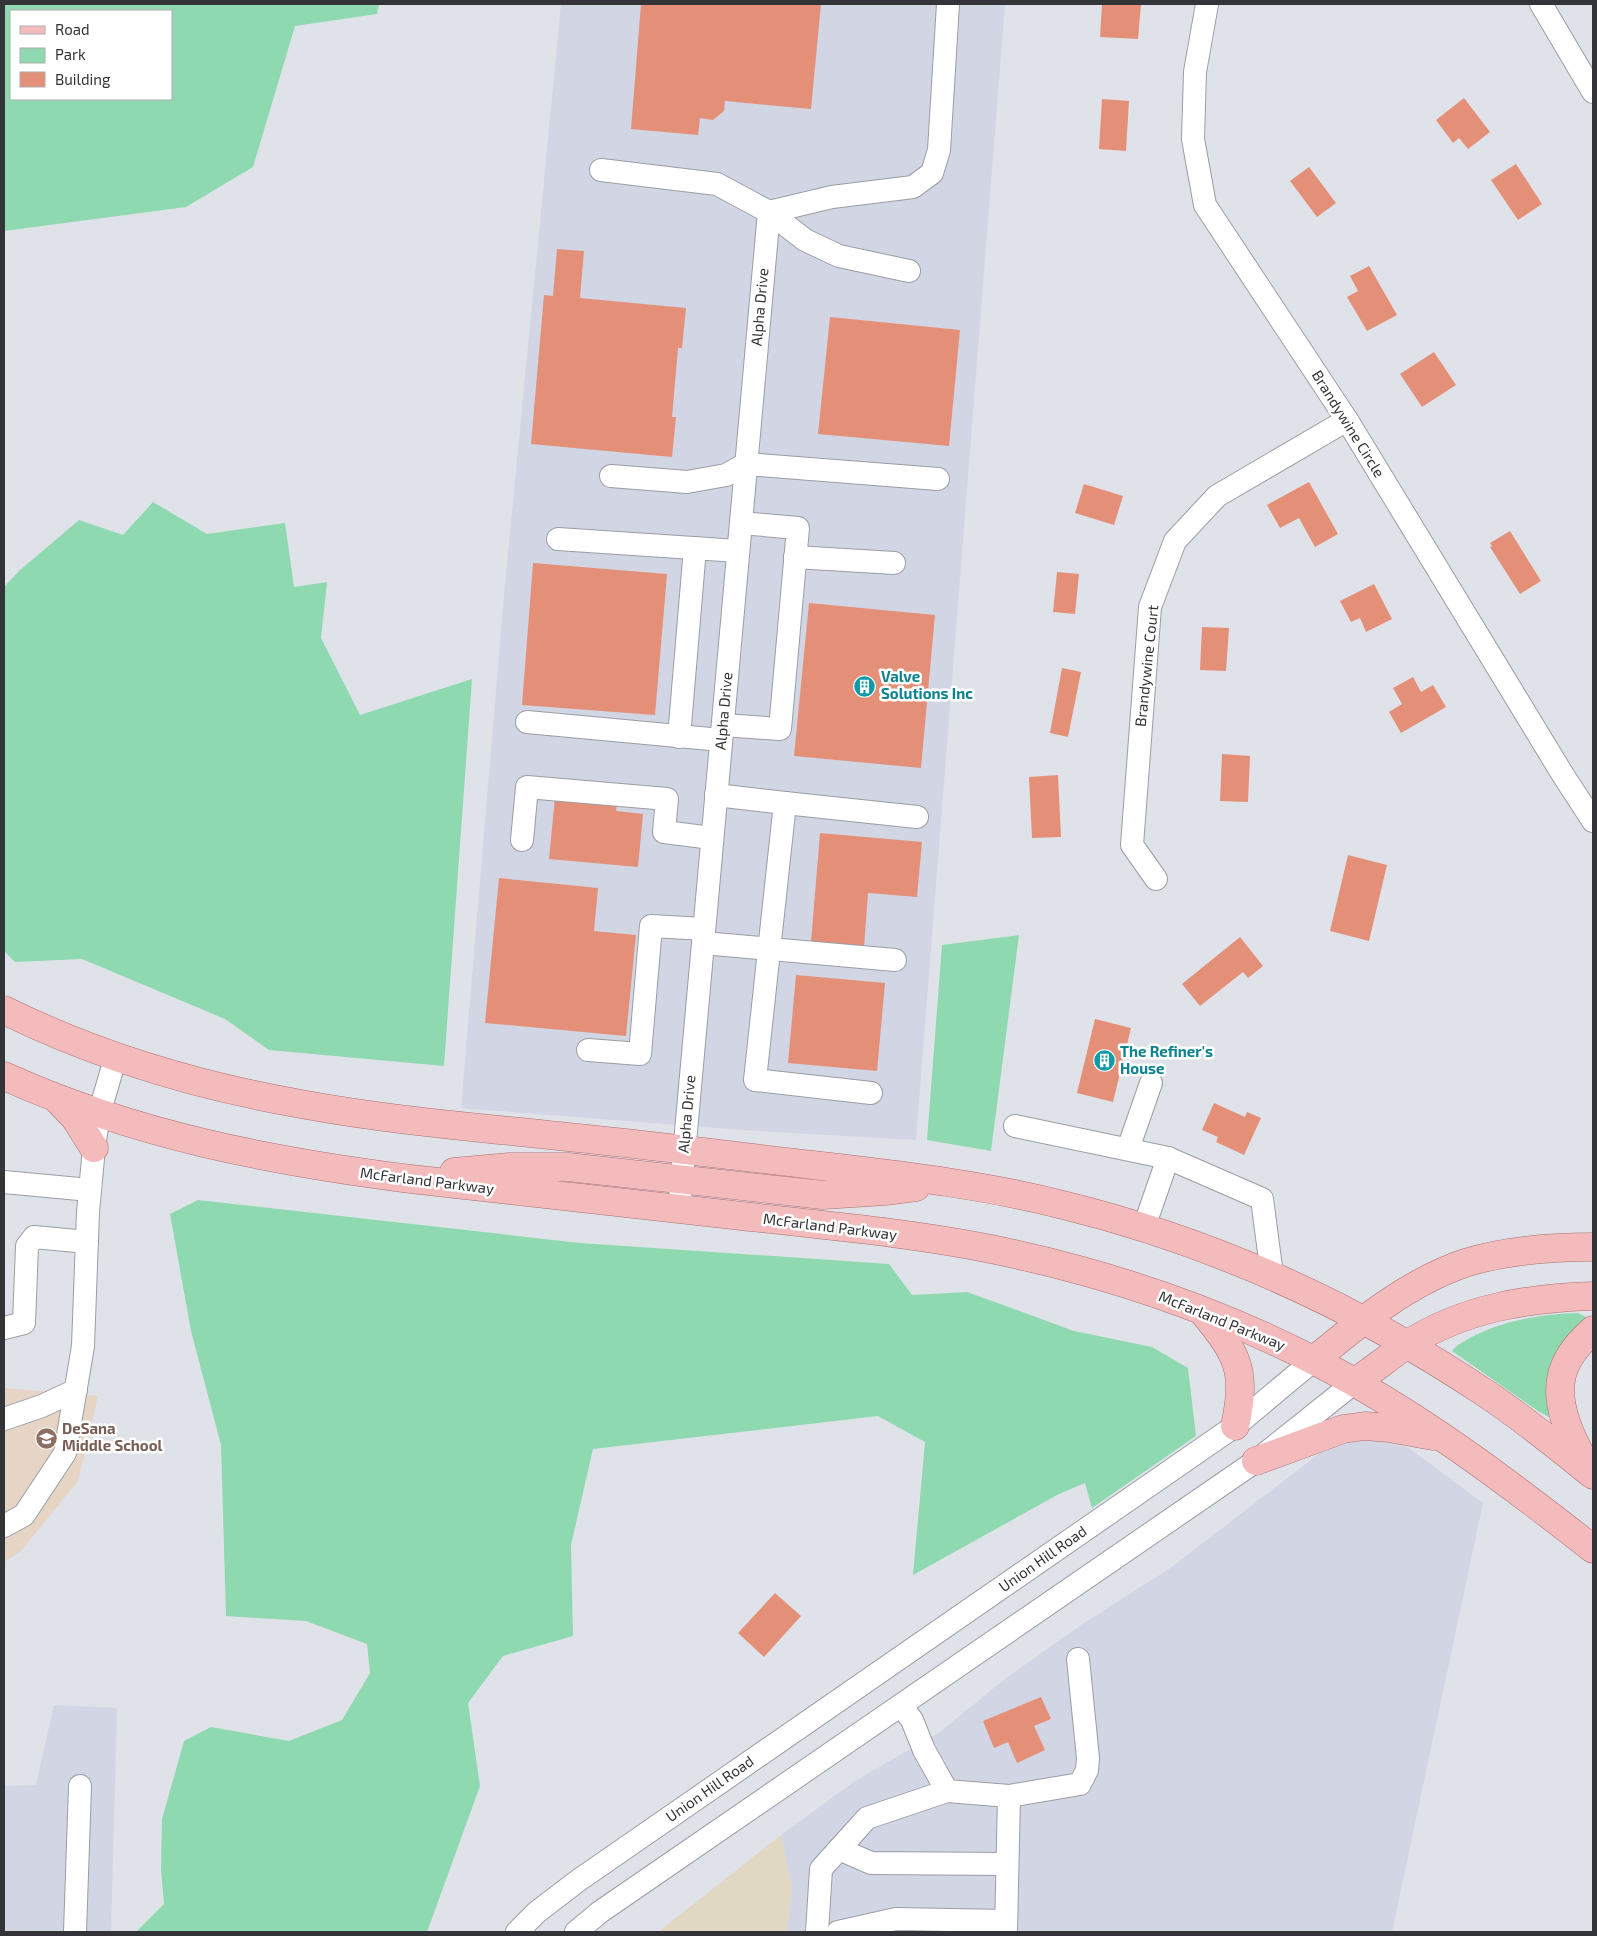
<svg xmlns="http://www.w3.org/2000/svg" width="1597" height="1936" font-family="'Exo 2',sans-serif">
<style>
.commercial{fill:#e0d8c2}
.built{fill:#d2d5e4}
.education{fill:#e6d5c4}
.green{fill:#8fd9b0;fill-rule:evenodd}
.building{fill:#e49078}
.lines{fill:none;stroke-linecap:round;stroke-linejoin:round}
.minor-casing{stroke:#9b9da4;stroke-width:24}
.major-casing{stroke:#ac6e71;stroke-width:29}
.minor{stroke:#fff;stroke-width:22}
.major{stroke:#f4bbbc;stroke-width:28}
.labels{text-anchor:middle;stroke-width:5;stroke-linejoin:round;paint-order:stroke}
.street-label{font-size:15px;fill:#333437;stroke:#fff}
.culture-label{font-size:15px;font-weight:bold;fill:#0d838f;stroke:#fff;text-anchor:start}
.education-label{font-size:15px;font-weight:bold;fill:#785e54;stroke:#fff;text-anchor:start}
</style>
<rect width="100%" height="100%" fill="#e0e2e9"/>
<path class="commercial" d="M 781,1835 L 792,1887 L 787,1932 L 658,1932 Z"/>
<g class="built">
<path d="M 561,4 L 1005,4 L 916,1140 L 741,1130 L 461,1108 L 504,595 Z"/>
<path d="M 1366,1437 L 1409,1448 L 1483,1503 L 1392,1932 L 787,1932 L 792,1887 L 781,1835 L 855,1781 L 940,1732 L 1006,1678 L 1084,1623 L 1169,1569 L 1320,1453 Z"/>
<path d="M 54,1705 L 117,1708 L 111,1932 L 4,1932 L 4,1786 L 36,1785 Z"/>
</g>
<path class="education" d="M 4,1388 L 98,1396 L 78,1481 L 21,1551 L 4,1562 Z"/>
<g class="green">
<path d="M 4,4 L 379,4 L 377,14 L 295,26 L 253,167 L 186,207 L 4,231 ZM 11,11 L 171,11 L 171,99 L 11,99 Z"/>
<path d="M 153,502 L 207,534 L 285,523 L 294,587 L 327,582 L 321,638 L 360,715 L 472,679 L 444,1066 L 269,1050 L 225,1019 L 82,959 L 15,962 L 4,951 L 4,587 L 19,571 L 79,520 L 123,535 Z"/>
<path d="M 1019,935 L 991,1151 L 927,1140 L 942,945 Z"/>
<path d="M 198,1200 L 580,1243 L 889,1264 L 912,1295 L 967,1292 L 1074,1331 L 1152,1347 L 1188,1368 L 1196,1436 L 1092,1508 L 1085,1483 L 1059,1494 L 913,1575 L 925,1442 L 878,1416 L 593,1449 L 571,1545 L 573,1636 L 503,1656 L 468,1703 L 480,1786 L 427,1932 L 136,1932 L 164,1904 L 161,1869 L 162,1819 L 184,1741 L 211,1727 L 289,1741 L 342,1720 L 370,1673 L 367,1644 L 306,1621 L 226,1616 L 221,1445 L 191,1331 L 170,1214 Z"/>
<path d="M 1578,1313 L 1586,1317 L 1585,1321 L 1553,1415 L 1549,1417 L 1538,1411 L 1452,1351 C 1456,1345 1462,1343 1468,1339 C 1501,1321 1540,1314 1578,1313 Z"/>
</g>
<g class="building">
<path d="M 641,4 L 821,4 L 811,109 L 725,101 L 724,111 L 713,120 L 700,118 L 698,135 L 631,129 Z"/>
<path d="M 1102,4 L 1141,4 L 1138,39 L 1100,37 Z"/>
<path d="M 1464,98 L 1490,132 L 1468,149 L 1459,138 L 1453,143 L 1436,120 Z"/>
<path d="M 1102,99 L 1129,101 L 1126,151 L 1099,149 Z"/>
<path d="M 1516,164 L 1542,204 L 1518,220 L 1491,180 Z"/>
<path d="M 1309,167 L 1336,203 L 1317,217 L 1290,181 Z"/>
<path d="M 557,249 L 584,251 L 580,298 L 686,308 L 682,348 L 678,348 L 672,417 L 676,417 L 672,457 L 531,444 L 544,295 L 553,296 Z"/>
<path d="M 1369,266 L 1397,315 L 1367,331 L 1347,297 L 1358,291 L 1350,276 Z"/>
<path d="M 830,317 L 960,330 L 949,446 L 818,434 Z"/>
<path d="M 1434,352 L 1456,385 L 1422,407 L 1400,374 Z"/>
<path d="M 1309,482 L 1338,534 L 1315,547 L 1299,518 L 1280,528 L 1267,505 Z"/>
<path d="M 1084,484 L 1123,496 L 1114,525 L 1075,513 Z"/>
<path d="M 1510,531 L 1541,581 L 1520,594 L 1490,547 L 1492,546 L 1490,543 Z"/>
<path d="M 533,563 L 667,574 L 655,715 L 522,705 Z"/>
<path d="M 1057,572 L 1079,574 L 1075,614 L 1053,612 Z"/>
<path d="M 1374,584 L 1392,619 L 1366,632 L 1360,618 L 1351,622 L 1340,601 Z"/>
<path d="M 809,603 L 935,615 L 921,768 L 794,756 Z"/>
<path d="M 1202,627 L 1229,628 L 1226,671 L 1200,670 Z"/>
<path d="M 1062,668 L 1081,672 L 1068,737 L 1050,733 Z"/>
<path d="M 1413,677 L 1421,692 L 1433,685 L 1446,707 L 1401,733 L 1389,712 L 1402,704 L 1393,688 Z"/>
<path d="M 1222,754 L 1250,756 L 1248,802 L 1220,801 Z"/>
<path d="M 1058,775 L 1061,837 L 1032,838 L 1029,777 Z"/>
<path d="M 555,797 L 617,803 L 616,811 L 643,814 L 638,867 L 549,859 Z"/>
<path d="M 820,833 L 922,842 L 917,897 L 868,893 L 864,947 L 811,942 Z"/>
<path d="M 1348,855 L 1387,865 L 1369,941 L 1330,931 Z"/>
<path d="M 499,878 L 598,888 L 594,931 L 636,935 L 626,1036 L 485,1023 Z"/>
<path d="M 1240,937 L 1263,966 L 1248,978 L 1243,972 L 1200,1006 L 1182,984 Z"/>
<path d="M 796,975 L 885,983 L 877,1071 L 788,1063 Z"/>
<path d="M 1095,1019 L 1131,1028 L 1113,1102 L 1077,1093 Z"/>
<path d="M 1214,1103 L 1245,1117 L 1247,1112 L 1261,1118 L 1244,1155 L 1216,1142 L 1218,1137 L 1202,1130 Z"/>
<path d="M 775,1593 L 801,1616 L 764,1657 L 738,1633 Z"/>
<path d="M 1041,1697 L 1051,1719 L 1034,1726 L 1045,1750 L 1017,1763 L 1008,1742 L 994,1748 L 983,1721 Z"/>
</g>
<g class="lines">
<defs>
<g id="minor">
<path d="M 1207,4 L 1195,72 L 1193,139 L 1205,205 L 1347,420 L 1563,775 L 1593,821"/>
<path d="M 1541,4 L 1593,92"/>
<path d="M 601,170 L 717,184 L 769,212 L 805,240 L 839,256 L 909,271"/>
<path d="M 769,212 L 832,197 L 913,187 L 932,173 L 939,150 L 948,4"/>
<path d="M 611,476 L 687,482 L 726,475 L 746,464 L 938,479"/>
<path d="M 558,539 L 738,551"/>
<path d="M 795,557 L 894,563"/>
<path d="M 527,722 L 721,740"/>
<path d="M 723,725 L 780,729 L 798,528 L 741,523"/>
<path d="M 679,737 L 695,548"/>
<path d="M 716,795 L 785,803 L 755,1080 L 871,1093"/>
<path d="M 785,803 L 917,817"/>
<path d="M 522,840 L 527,787 L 667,799 L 664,832 L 712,838"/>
<path d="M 1156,879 L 1132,845 L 1150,607 L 1175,541 L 1217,496 L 1347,420"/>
<path d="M 703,943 L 895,960"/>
<path d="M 588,1050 L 640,1054 L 651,926 L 704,929"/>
<path d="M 1015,1126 L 1168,1158 L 1262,1199 L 1272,1275"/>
<path d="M 1128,1149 L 1151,1083"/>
<path d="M 4,1182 L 90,1190"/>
<path d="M 679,1209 L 769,212"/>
<path d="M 1144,1227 L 1168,1158"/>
<path d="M 4,1328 L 24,1323 L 27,1246 L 34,1237 L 87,1242"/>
<path d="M 4,1419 L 42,1406 L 76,1390"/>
<path d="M 4,1526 L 24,1515 L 65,1453 L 83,1346 L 88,1212 L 94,1148 L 99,1114 L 116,1056"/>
<path d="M 901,1706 L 912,1720 L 924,1750 L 947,1791 L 1009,1796 L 1006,1932"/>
<path d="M 1009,1796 L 1080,1784 L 1087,1770 L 1088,1758 L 1078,1659"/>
<path d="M 839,1849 L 871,1863 L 1007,1864"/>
<path d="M 75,1932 L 80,1786"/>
<path d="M 517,1932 L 537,1912 L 579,1880 L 1235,1426 L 1314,1360"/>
<path d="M 576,1932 L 600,1912 L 1256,1461 L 1355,1382"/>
<path d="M 817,1932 L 821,1869 L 867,1818 L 947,1791"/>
<path d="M 838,1932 L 896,1919 L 1006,1921"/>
</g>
<g id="major">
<path d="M 4,1010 C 97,1056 199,1086 301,1104 C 392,1121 486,1128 578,1138 C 656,1146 735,1156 813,1165 C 897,1175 981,1184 1063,1205 C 1214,1242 1356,1307 1485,1393 C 1523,1418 1558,1447 1593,1475"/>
<path d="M 4,1076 C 135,1135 269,1161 411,1179 C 518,1191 626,1203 733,1215 C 819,1225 906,1232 991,1249 C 1103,1272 1214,1309 1315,1361 C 1415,1412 1505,1480 1593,1549"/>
<path d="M 58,1100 L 75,1118 L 94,1148"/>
<path d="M 454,1172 L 510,1167 L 568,1167 L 823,1195 L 885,1191 L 916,1187"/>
<path d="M 1203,1312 C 1238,1355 1247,1370 1235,1426"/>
<path d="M 1314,1360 C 1360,1322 1407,1283 1465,1263 C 1506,1250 1550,1247 1593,1247"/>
<path d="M 1355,1382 C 1373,1370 1390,1356 1408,1344 C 1464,1308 1528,1298 1593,1296"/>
<path d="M 1256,1461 L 1343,1429 L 1365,1426 L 1389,1428 L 1433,1436"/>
<path d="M 1586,1464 C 1570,1437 1551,1398 1565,1366 C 1571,1351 1582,1340 1593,1330"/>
</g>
</defs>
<use href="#minor" class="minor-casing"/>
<use href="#major" class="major-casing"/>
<use href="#minor" class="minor"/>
<use href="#major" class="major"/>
</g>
<defs>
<symbol id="building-disc" viewBox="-11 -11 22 22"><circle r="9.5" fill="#0f9aa8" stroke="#fff"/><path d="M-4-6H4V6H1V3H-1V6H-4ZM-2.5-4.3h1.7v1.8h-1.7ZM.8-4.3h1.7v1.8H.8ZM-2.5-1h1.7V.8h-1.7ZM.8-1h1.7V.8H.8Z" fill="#fff"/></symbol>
<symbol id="school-disc" viewBox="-11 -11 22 22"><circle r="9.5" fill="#8d6e63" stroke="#fff"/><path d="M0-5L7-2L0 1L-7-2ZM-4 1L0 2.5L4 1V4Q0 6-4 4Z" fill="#fff"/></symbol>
</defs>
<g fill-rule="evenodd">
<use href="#building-disc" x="852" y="674" width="25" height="25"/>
<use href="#building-disc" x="1092" y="1048" width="25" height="25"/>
<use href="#school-disc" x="34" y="1426" width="25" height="25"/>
</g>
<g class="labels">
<g class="street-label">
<text transform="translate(760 307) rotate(-85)" y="5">Alpha Drive</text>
<text transform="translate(1348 424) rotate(58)" y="5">Brandywine Circle</text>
<text transform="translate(1147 666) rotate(-84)" y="5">Brandywine Court</text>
<text transform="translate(724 711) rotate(-85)" y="5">Alpha Drive</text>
<text transform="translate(687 1114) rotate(-85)" y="5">Alpha Drive</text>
<text transform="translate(427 1181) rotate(7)" y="5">McFarland Parkway</text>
<text transform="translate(830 1227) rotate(7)" y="5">McFarland Parkway</text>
<text transform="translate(1222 1321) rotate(22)" y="5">McFarland Parkway</text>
<text transform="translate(1043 1559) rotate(-35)" y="5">Union Hill Road</text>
<text transform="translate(710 1789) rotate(-35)" y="5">Union Hill Road</text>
</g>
<g class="culture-label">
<text x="881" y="682">Valve<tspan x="881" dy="17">Solutions Inc</tspan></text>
<text x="1120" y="1057">The Refiner's<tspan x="1120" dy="17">House</tspan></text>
</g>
<g class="education-label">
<text x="62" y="1434">DeSana<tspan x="62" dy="17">Middle School</tspan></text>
</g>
</g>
<rect width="1597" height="1936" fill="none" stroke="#333437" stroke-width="10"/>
<rect x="10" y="10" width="162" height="90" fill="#ffffff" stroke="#adaeaf"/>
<rect x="20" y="26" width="25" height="8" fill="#f4bbbc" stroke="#adaeaf"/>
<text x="55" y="35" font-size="15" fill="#333437">Road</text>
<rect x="20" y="48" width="25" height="15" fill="#8fd9b0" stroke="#adaeaf"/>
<text x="55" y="60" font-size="15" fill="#333437">Park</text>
<rect x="20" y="72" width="25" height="15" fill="#e49078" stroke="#adaeaf"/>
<text x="55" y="85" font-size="15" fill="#333437">Building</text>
</svg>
